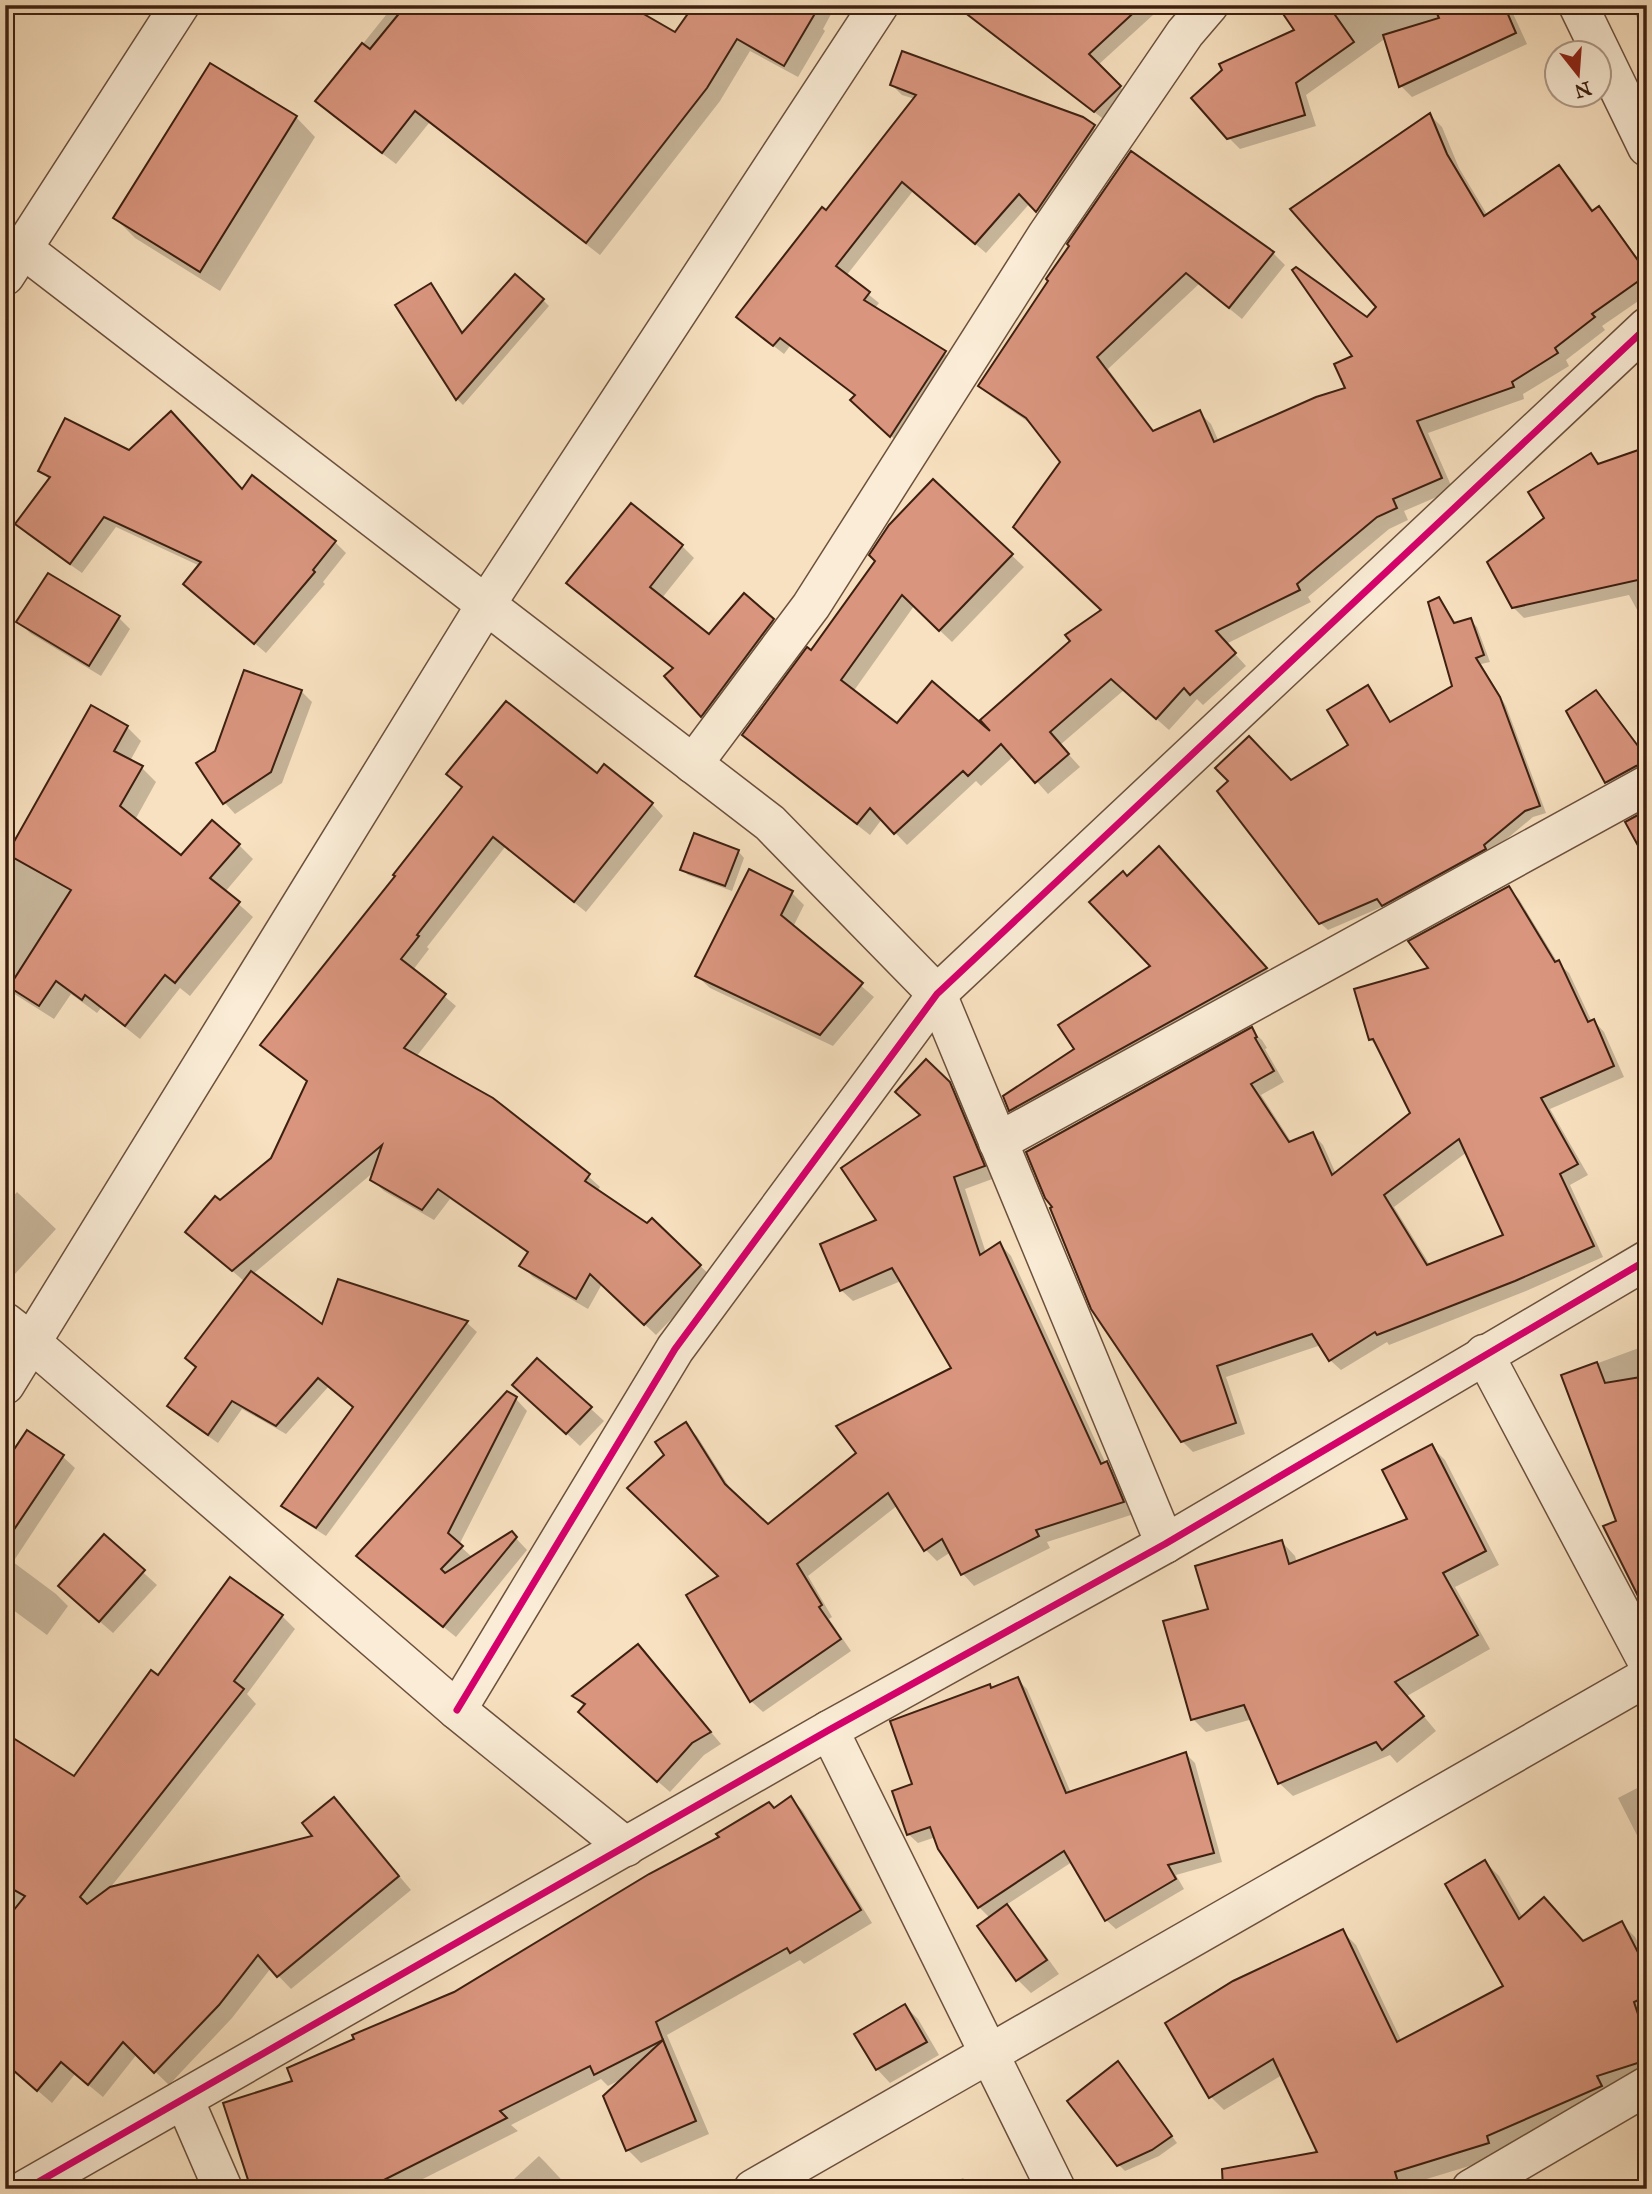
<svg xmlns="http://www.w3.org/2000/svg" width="1652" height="2194" font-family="'IM FELL Great Primer',serif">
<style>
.shadow{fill:#0003;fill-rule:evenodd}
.building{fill:#d9957e;stroke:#3e2010;stroke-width:2;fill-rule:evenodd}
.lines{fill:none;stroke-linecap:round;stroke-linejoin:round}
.minor-casing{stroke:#6c503c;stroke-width:41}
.minor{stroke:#faecd6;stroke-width:38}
.cycleway-casing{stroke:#faecd6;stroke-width:11}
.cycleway{stroke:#d6006c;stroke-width:7}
</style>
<rect width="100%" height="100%" fill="#f8e1c0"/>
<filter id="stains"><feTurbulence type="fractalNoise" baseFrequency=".00286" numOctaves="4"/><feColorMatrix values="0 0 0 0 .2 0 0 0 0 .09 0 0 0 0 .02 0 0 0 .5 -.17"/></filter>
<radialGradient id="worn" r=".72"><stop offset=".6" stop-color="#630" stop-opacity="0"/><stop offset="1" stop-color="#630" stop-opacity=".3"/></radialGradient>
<g class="shadow">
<path d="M 92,5 L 113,5 L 102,15 Z"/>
<path d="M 394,5 L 403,5 L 410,11 L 676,35 L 702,5 L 836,5 L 823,29 L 825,31 L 798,77 L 750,51 L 720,101 L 600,255 L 429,123 L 396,164 L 330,114 L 317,101 Z"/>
<path d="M 1064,5 L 1164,5 L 1098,65 L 1130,97 L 1106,121 L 1026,60 L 1016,50 Z"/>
<path d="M 1279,5 L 1509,5 L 1527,44 L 1412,97 L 1401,86 L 1386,38 L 1306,95 L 1316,126 L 1240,149 L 1228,137 L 1296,31 Z"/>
<path d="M 1631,5 L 1647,5 L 1647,39 Z"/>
<path d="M 892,85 L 1083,119 L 1104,137 L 1047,220 L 1030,203 L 986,253 L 913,191 L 846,276 L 879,303 L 875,308 L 944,353 L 954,363 L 901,445 L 862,410 L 856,396 L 790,346 L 784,354 L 748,326 L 826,212 L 915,99 L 902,95 Z"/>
<path d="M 1430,115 L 1442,127 L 1459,168 L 1488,216 L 1559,168 L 1571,179 L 1594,211 L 1598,208 L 1610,220 L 1647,271 L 1647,295 L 1602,326 L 1605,330 L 1566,360 L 1569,366 L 1523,394 L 1524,399 L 1428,433 L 1453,490 L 1404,511 L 1408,520 L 1389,529 L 1308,597 L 1311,602 L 1226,644 L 1246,666 L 1203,705 L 1197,699 L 1169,730 L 1124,690 L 1060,745 L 1080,767 L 1048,794 L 1014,756 L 981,786 L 976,781 L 907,845 L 882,819 L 870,835 L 756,746 L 745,735 L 811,653 L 933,481 L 1024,567 L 952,642 L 914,606 L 853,692 L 897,725 L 995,738 L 1072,642 L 1103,610 L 1063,462 L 1034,426 L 992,397 L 980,386 L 1050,281 L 1273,253 L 1285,265 L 1242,319 L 1199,284 L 1108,369 L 1155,432 L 1199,412 L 1211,424 L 1219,442 L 1347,390 L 1355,357 L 1367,319 L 1379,307 Z"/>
<path d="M 296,117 L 315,137 L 220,291 L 135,238 L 115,218 Z"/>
<path d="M 431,285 L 437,291 L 464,334 L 543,300 L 549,306 L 463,405 L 457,399 L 398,305 Z"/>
<path d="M 1647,449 L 1647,628 L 1629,595 L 1524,618 L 1513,607 L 1546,518 L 1591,455 L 1601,465 Z"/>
<path d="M 130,452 L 242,491 L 335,542 L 346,553 L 323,582 L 325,584 L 266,653 L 197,594 L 200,566 L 116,527 L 82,573 L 28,535 L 17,524 L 50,480 L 40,471 Z"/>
<path d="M 631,506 L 682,546 L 694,558 L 662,598 L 709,637 L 773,620 L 785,632 L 714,728 L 667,676 L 674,670 L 580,594 L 568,582 Z"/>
<path d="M 1438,599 L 1445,606 L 1456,624 L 1470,620 L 1477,627 L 1490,662 L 1481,664 L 1506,706 L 1546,813 L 1533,817 L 1490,853 L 1390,912 L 1384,906 L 1328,930 L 1320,923 L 1291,782 L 1351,746 L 1368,687 L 1374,694 L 1392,723 L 1454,687 Z"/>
<path d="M 119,618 L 130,629 L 101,676 L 30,633 L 19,622 Z"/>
<path d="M 301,691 L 312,702 L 282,783 L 235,814 L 225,803 L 199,764 Z"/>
<path d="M 127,727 L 141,741 L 130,761 L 142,768 L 156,782 L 135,820 L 181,857 L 239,845 L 253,859 L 225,892 L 253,917 L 190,996 L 180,988 L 140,1039 L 101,1008 L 97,1013 L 71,994 L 54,1019 L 5,988 L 5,852 L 25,823 Z"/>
<path d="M 1647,759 L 1647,771 L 1612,788 L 1606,782 Z"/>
<path d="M 448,774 L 597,776 L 652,804 L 663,816 L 586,912 L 505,847 L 427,947 L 429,949 L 413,970 L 456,1006 L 416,1057 L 588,1176 L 600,1187 L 597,1191 L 647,1226 L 652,1221 L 712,1277 L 656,1335 L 602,1284 L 588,1309 L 533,1277 L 522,1266 L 529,1254 L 450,1199 L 434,1220 L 384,1191 L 372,1180 L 375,1171 L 252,1275 L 323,1327 L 339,1281 L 467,1323 L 477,1332 L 326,1536 L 293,1515 L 284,1506 L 355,1408 L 329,1386 L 286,1434 L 242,1409 L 218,1443 L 179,1416 L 170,1406 L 197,1368 L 245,1282 L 187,1232 L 272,1159 L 308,1083 L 273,1056 L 262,1045 L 397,876 L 463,788 Z"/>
<path d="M 738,851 L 744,858 L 732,891 L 688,875 L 682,869 Z"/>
<path d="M 1167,856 L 1273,976 L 1018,1117 L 1011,1110 L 1077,1050 L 1152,966 L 1127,878 Z"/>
<path d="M 1508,888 L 1519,899 L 1558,963 L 1569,973 L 1592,1022 L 1594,1021 L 1604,1032 L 1624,1077 L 1550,1109 L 1588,1175 L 1570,1185 L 1603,1257 L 1526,1291 L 1389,1345 L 1387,1342 L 1341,1370 L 1330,1360 L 1321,1345 L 1226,1377 L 1245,1434 L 1193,1452 L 1182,1441 L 1251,1030 L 1262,1040 L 1267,1048 L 1265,1049 L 1284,1082 L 1261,1095 L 1292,1143 L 1313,1134 L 1323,1145 L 1336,1174 L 1413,1113 L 1381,1050 L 1370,1039 L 1431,969 ZM 1467,1152 L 1506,1236 L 1430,1265 L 1394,1207 Z"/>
<path d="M 792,893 L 804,905 L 793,927 L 874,997 L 833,1046 L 710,988 L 697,976 Z"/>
<path d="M 926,1062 L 961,1095 L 995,1178 L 965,1189 L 986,1253 L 1000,1244 L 1011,1256 L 1106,1464 L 1118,1475 L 1134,1514 L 1047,1542 L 1050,1548 L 974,1586 L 963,1574 L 951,1552 L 937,1561 L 925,1549 L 898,1505 L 808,1576 L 832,1617 L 829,1619 L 851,1651 L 763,1712 L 751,1701 L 721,1576 L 666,1456 L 685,1425 L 697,1436 L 735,1496 L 767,1526 L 859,1454 L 953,1368 L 901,1281 L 853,1301 L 841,1290 L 879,1221 L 922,1116 Z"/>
<path d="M 17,1192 L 56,1229 L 14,1275 L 5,1268 L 5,1197 L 9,1201 Z"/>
<path d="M 1647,1345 L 1647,1575 L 1618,1521 L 1563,1376 Z"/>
<path d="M 528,1398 L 590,1408 L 604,1421 L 580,1446 Z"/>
<path d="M 516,1399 L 527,1411 L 459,1545 L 473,1558 L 512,1534 L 527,1550 L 456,1637 L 370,1568 Z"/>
<path d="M 1432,1447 L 1445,1460 L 1499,1565 L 1455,1587 L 1490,1649 L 1407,1696 L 1436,1731 L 1397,1763 L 1390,1755 L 1293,1796 L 1279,1783 L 1253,1719 L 1206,1732 L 1193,1719 L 1210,1610 L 1282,1542 L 1295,1556 L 1297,1563 L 1409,1520 Z"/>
<path d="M 62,1456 L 75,1468 L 13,1562 L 56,1594 L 68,1606 L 47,1635 L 5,1604 L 5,1467 Z"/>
<path d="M 104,1537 L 157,1585 L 113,1633 L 74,1599 Z"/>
<path d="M 282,1616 L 295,1629 L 247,1694 L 256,1704 L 110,1888 L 315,1837 L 334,1799 L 411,1890 L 291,1989 L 271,1968 L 232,2018 L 169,2085 L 137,2054 L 103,2097 L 75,2074 L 52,2103 L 7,2064 L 5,2066 L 5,1735 L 75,1778 L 159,1678 Z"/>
<path d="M 638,1646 L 721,1744 L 704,1755 L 670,1792 L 592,1724 L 585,1707 L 575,1697 Z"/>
<path d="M 1017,1679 L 1027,1689 L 1071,1793 L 1186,1754 L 1195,1763 L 1222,1862 L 1176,1875 L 1184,1889 L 1116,1929 L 1106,1920 L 1072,1862 L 1006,1905 L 1020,1920 L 1059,1974 L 1031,1993 L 1018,1980 L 979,1926 L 990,1918 L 979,1907 L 939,1848 L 936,1837 L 918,1843 L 908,1834 L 915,1785 L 992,1689 Z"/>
<path d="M 1647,1783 L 1647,1850 L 1642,1845 L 1618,1798 Z"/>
<path d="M 791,1798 L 803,1811 L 872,1923 L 804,1964 L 800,1960 L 667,2035 L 709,2134 L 641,2163 L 628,2150 L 622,2079 L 608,2086 L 601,2079 L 511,2125 L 518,2131 L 403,2189 L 255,2189 L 295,2082 L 455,1994 L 774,1810 Z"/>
<path d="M 1485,1862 L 1499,1876 L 1523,1918 L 1584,1943 L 1621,1923 L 1635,1937 L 1647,1960 L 1647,2077 L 1614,2100 L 1499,2150 L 1502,2156 L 1407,2185 L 1408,2189 L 1235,2189 L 1319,2153 L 1282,2075 L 1224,2110 L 1211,2097 L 1168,2024 L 1342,1931 L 1356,1945 L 1402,2042 L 1505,1986 Z"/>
<path d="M 905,2006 L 918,2019 L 939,2055 L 890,2083 L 877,2069 Z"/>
<path d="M 1118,2063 L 1177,2143 L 1159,2156 L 1125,2171 L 1119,2165 Z"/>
<path d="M 539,2156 L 545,2162 L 570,2189 L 521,2189 L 514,2179 Z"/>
<path d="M 963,2178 L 973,2189 L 940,2189 Z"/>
<path d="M 1647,2184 L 1647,2189 L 1633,2189 Z"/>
</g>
<g class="building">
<path d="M 406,5 L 628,5 L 675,32 L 689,12 L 676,5 L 820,5 L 784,66 L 737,39 L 707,88 L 586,243 L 415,111 L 382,153 L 315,101 L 362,43 L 370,49 Z"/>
<path d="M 955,5 L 1142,5 L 1089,54 L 1121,86 L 1094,112 Z"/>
<path d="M 1277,5 L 1328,5 L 1354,42 L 1296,83 L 1305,115 L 1227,139 L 1191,98 L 1222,70 L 1219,64 L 1294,30 Z"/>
<path d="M 1433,5 L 1504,5 L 1516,33 L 1399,87 L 1383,35 L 1439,18 Z"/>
<path d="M 902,51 L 1083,117 L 1095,125 L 1036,212 L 1019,194 L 975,244 L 902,182 L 836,266 L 870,292 L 864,300 L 946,351 L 890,437 L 850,400 L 855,395 L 780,338 L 773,346 L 736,317 L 822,207 L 826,210 L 916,95 L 890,85 Z"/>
<path d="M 210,63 L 297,116 L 200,272 L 113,218 Z"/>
<path d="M 1430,113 L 1447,154 L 1484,216 L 1559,165 L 1592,211 L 1599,206 L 1647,273 L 1647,275 L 1592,314 L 1595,317 L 1555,348 L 1558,353 L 1512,382 L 1514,387 L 1417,421 L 1442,478 L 1393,499 L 1397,508 L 1377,517 L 1297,584 L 1300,590 L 1216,631 L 1236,653 L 1190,695 L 1184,688 L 1156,719 L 1111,679 L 1050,732 L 1069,754 L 1035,783 L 1001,744 L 968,776 L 963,771 L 894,834 L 870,808 L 857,824 L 742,735 L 807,647 L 811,650 L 875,561 L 869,555 L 889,525 L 933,479 L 1013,554 L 939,631 L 902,595 L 841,680 L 897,723 L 932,681 L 990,731 L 980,720 L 1070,641 L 1065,635 L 1101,610 L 1013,527 L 1060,462 L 1026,418 L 978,386 L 1048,281 L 1046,279 L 1069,246 L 1067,244 L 1131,151 L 1274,252 L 1229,308 L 1186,273 L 1097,357 L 1153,431 L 1200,410 L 1214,442 L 1316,397 L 1345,388 L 1334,364 L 1352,356 L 1292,270 L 1296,267 L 1367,317 L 1376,307 L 1290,209 Z"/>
<path d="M 515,274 L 544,299 L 456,400 L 395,305 L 431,283 L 462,333 Z"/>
<path d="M 171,411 L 242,489 L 252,475 L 336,541 L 313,570 L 315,572 L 254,644 L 183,584 L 201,562 L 104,517 L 70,564 L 15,524 L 50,477 L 38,471 L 65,418 L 129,450 Z"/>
<path d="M 1647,447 L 1647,578 L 1512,608 L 1487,562 L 1544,518 L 1528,492 L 1591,453 L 1598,464 Z"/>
<path d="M 631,503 L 683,545 L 650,587 L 709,634 L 744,593 L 774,619 L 701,717 L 664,676 L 673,668 L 566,583 Z"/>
<path d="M 48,573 L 120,616 L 89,666 L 16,622 Z"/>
<path d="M 1439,597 L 1454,623 L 1471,618 L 1484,655 L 1476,658 L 1500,697 L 1540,806 L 1525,811 L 1484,845 L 1486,849 L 1382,906 L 1377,899 L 1319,924 L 1217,791 L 1228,781 L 1215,768 L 1249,736 L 1291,780 L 1348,745 L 1327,710 L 1368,685 L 1390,722 L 1452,686 L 1428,602 Z"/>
<path d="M 244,670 L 302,690 L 271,772 L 223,804 L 196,763 L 215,751 Z"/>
<path d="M 1596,690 L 1647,758 L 1647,763 L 1636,766 L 1605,783 L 1566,711 Z"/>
<path d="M 506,701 L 597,773 L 604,764 L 653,803 L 574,902 L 493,837 L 417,935 L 419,936 L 401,959 L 446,994 L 404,1048 L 493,1098 L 590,1174 L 585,1181 L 647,1223 L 652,1218 L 701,1265 L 644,1325 L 590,1274 L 576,1299 L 519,1266 L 528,1252 L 438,1189 L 422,1210 L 370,1180 L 382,1145 L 232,1271 L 185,1232 L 215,1196 L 220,1200 L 271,1158 L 307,1081 L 260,1045 L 395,876 L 393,875 L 462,787 L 446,774 Z"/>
<path d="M 91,705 L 128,726 L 114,751 L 143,766 L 120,806 L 181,855 L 212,820 L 240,844 L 210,878 L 240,902 L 175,983 L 165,975 L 125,1026 L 85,995 L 82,1000 L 56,981 L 39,1006 L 9,987 L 71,890 L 7,854 Z"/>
<path d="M 1647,810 L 1647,862 L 1625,822 Z"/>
<path d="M 694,833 L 739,850 L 725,886 L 680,870 Z"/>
<path d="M 1159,846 L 1267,968 L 1009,1111 L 1003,1096 L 1074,1049 L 1058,1025 L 1150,966 L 1089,902 L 1123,871 L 1127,876 Z"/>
<path d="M 749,869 L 793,891 L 781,915 L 863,983 L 820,1035 L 695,976 Z"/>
<path d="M 1509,886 L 1555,962 L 1559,960 L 1588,1022 L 1594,1019 L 1614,1066 L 1541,1098 L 1578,1164 L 1560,1174 L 1594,1246 L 1515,1281 L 1377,1335 L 1375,1332 L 1329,1361 L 1312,1334 L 1217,1366 L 1236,1423 L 1181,1442 L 1091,1309 L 1050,1208 L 1052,1207 L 1045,1198 L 1026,1152 L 1252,1027 L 1257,1037 L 1255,1038 L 1274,1071 L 1251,1084 L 1289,1142 L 1313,1132 L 1332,1175 L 1410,1113 L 1373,1039 L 1369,1040 L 1354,989 L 1428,968 L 1408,941 ZM 1459,1139 L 1503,1235 L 1427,1265 L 1384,1195 Z"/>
<path d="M 926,1059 L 950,1082 L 985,1166 L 954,1177 L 980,1255 L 1000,1242 L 1101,1464 L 1107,1461 L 1124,1502 L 1036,1530 L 1039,1536 L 961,1575 L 942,1539 L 924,1551 L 888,1493 L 797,1564 L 822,1605 L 819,1607 L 841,1639 L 750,1702 L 686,1595 L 718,1576 L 627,1488 L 664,1455 L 655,1442 L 686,1422 L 725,1484 L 768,1524 L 856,1453 L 836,1426 L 951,1368 L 892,1268 L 840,1291 L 820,1244 L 876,1220 L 841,1168 L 920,1115 L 895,1092 Z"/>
<path d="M 251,1271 L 322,1324 L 338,1279 L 468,1321 L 316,1528 L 281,1506 L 353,1407 L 318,1378 L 276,1426 L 232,1401 L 208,1435 L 167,1406 L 196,1367 L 185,1358 Z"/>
<path d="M 537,1358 L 592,1407 L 566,1434 L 512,1385 Z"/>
<path d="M 1597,1362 L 1605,1383 L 1647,1376 L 1647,1614 L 1603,1526 L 1616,1521 L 1561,1375 Z"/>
<path d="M 507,1391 L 517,1397 L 448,1533 L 463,1546 L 441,1569 L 445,1573 L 512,1531 L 517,1537 L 443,1627 L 356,1556 Z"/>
<path d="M 27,1430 L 64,1455 L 5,1543 L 5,1463 Z"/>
<path d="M 1432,1444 L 1486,1551 L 1443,1573 L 1478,1635 L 1395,1682 L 1424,1716 L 1382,1750 L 1376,1742 L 1278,1784 L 1244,1705 L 1191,1720 L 1163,1621 L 1208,1609 L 1195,1566 L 1282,1540 L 1289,1564 L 1407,1519 L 1382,1470 Z"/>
<path d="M 104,1534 L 145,1570 L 99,1622 L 58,1586 Z"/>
<path d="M 230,1577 L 283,1615 L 234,1681 L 244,1689 L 80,1897 L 87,1904 L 110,1887 L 312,1836 L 302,1823 L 334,1797 L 399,1876 L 277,1977 L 258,1955 L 219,2005 L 154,2073 L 123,2042 L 88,2085 L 61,2062 L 37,2091 L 5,2063 L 5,1921 L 25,1896 L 5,1885 L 5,1733 L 74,1776 L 151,1670 L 158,1675 Z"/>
<path d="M 638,1644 L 711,1732 L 692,1743 L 657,1782 L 578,1712 L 585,1704 L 572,1696 Z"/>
<path d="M 1018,1677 L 1066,1793 L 1186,1752 L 1214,1853 L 1168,1865 L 1176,1879 L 1105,1921 L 1064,1851 L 978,1908 L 938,1849 L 930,1827 L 907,1835 L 892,1791 L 912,1784 L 890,1721 L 990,1684 L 991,1688 Z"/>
<path d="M 791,1796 L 861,1910 L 790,1953 L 787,1948 L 656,2022 L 663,2040 L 594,2075 L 590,2066 L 500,2111 L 507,2118 L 366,2189 L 251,2189 L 223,2103 L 292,2081 L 287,2068 L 354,2039 L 352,2035 L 454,1992 L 649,1874 L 719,1837 L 716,1834 L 769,1802 L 774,1808 Z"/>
<path d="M 1485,1860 L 1519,1919 L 1544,1897 L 1583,1941 L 1622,1921 L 1647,1970 L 1647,1996 L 1634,2002 L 1647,2041 L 1647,2060 L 1597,2076 L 1602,2086 L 1487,2136 L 1489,2143 L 1395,2172 L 1400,2189 L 1223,2189 L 1222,2169 L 1317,2152 L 1273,2059 L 1209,2098 L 1165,2023 L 1233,1981 L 1343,1929 L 1397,2042 L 1503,1986 L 1445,1884 Z"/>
<path d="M 1007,1904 L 1047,1960 L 1016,1981 L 977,1926 Z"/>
<path d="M 905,2004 L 927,2042 L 876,2070 L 854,2034 Z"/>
<path d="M 663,2040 L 696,2121 L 626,2151 L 603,2096 Z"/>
<path d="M 1118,2061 L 1172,2136 L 1152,2150 L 1117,2166 L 1067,2101 Z"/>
</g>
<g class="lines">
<defs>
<g id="minor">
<path d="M 1578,5 L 1647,147"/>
<path d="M 22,248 L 770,823 L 937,994 L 1165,1544"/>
<path d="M 5,276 L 180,5"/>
<path d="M 693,764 L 811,606 L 1047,235 L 1185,33 L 1209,5"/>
<path d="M 998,1142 L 1647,785"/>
<path d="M 5,1322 L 32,1343 L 457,1710 L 626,1847"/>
<path d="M 1484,1354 L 1647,1661"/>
<path d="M 5,1385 L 485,606 L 879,5"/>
<path d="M 457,1710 L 675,1349 L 937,994 L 1647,327"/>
<path d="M 829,1730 L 1056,2189"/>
<path d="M 184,2099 L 223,2189"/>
<path d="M 26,2189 L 829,1730 L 1165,1544 L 1647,1260"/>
<path d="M 753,2189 L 1647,1677"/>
<path d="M 1471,2189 L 1647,2086"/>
</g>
</defs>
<use href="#minor" class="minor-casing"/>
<use href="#minor" class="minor"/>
<defs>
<g id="cycleway">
<path d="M 457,1710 L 675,1349 L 937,994 L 1647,327"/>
<path d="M 26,2189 L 829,1730 L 1165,1544 L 1647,1260"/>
</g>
</defs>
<use href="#cycleway" class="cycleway-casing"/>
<use href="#cycleway" class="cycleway"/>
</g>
<rect width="1652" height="2194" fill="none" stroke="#f8e1c0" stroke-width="28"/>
<rect x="7" y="7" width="1638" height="2180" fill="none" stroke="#3e2010" stroke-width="3.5"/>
<rect x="14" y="14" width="1624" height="2166" fill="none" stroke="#3e2010" stroke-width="2"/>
<g transform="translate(1578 74) rotate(163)"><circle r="33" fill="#faecd6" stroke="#af9a87" stroke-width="2"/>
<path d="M0-5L12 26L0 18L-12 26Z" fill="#8f2418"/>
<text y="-10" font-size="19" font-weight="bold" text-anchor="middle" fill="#3e2010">N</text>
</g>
<rect width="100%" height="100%" filter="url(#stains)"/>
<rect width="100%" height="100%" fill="url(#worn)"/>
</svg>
